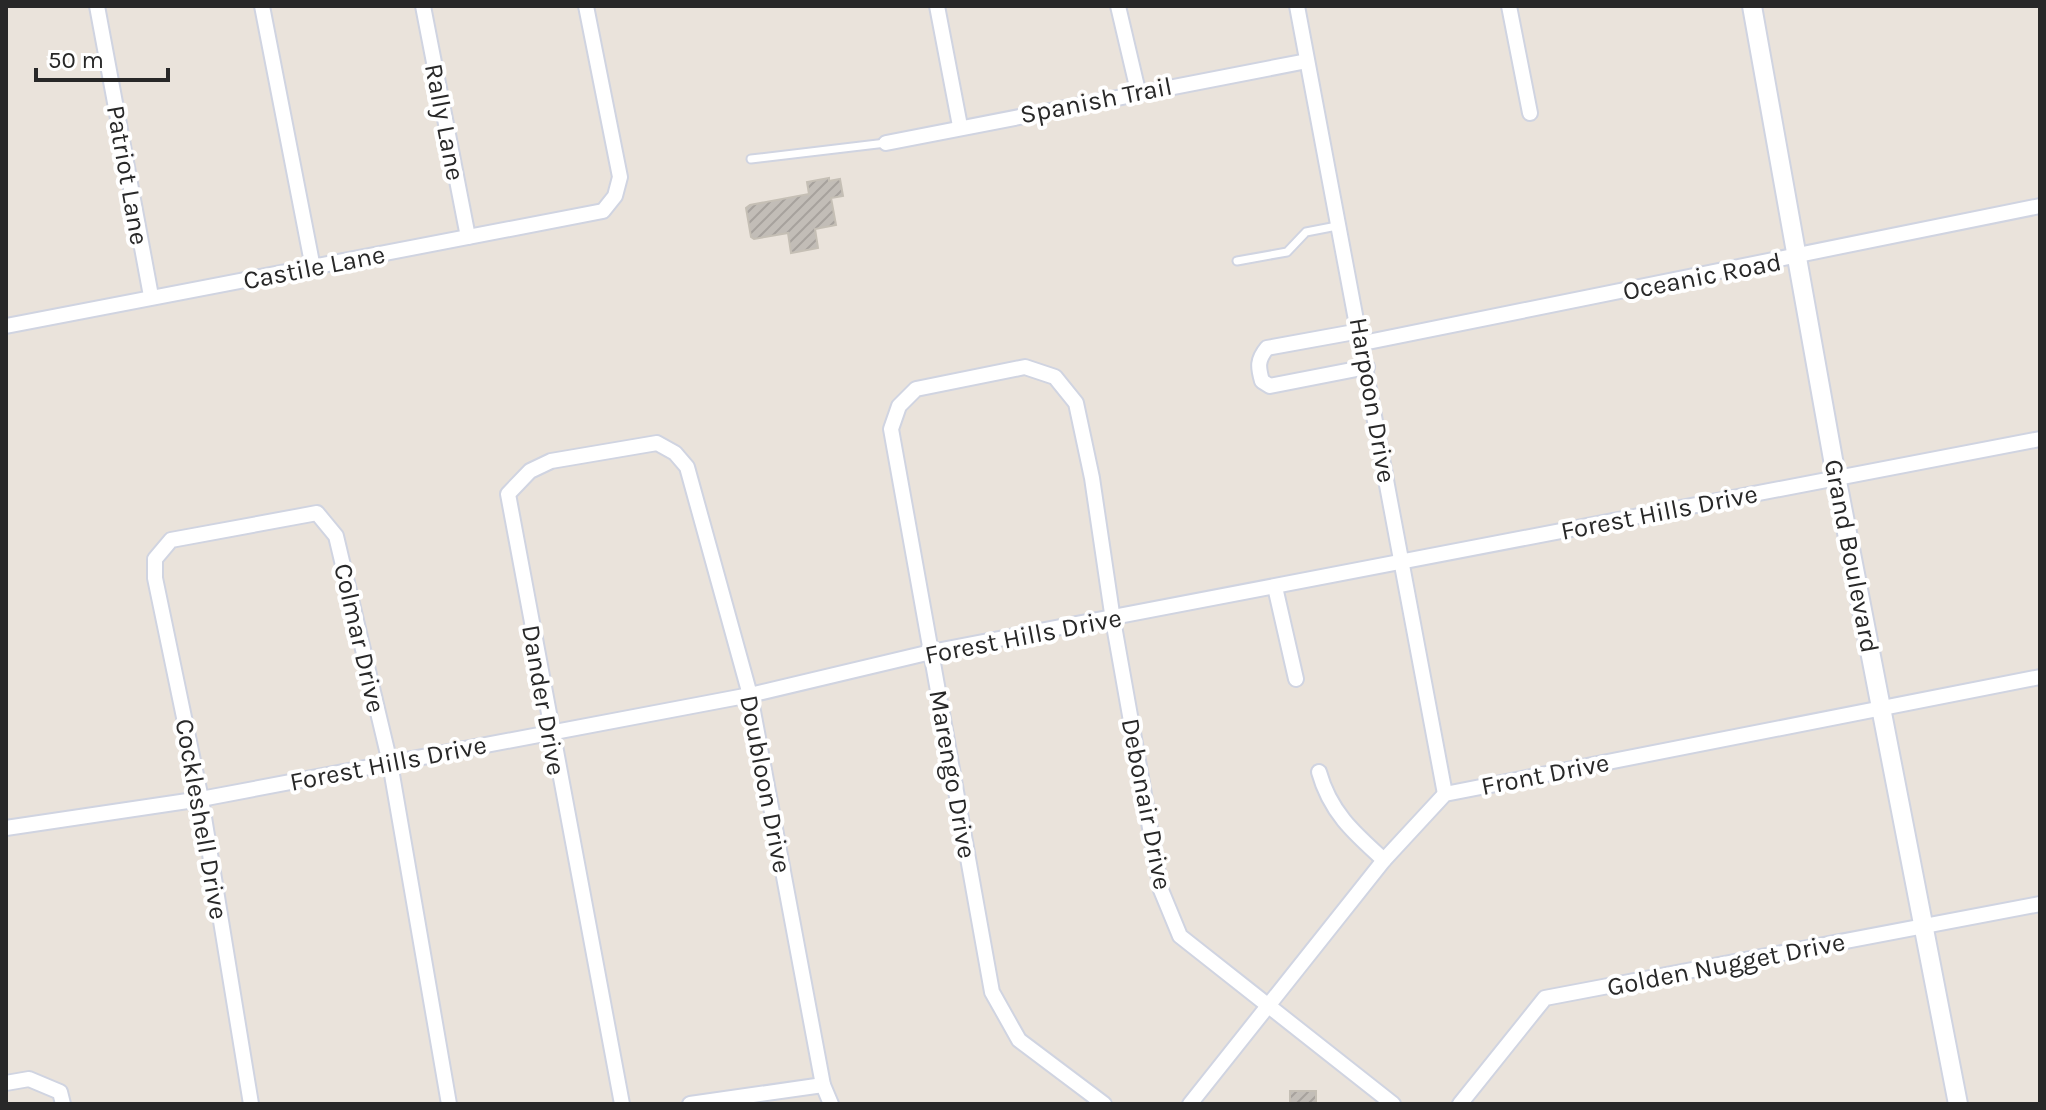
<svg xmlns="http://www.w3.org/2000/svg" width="2046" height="1110" font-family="Karla,sans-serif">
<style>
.building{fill:url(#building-hatch);stroke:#c5bfb5;stroke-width:2}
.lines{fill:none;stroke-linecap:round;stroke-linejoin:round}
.service-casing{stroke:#d0d4e1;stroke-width:11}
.minor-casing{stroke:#d0d4e1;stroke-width:18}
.tertiary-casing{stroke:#d0d4e1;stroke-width:22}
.service{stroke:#fff;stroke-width:7}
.minor{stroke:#fff;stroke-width:14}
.tertiary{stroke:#fff;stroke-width:18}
.labels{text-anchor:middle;stroke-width:8;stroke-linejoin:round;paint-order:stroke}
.street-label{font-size:26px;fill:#282828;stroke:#fff}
</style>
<defs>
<pattern id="building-hatch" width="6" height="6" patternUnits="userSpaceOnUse" patternTransform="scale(2)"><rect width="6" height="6" fill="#c2bdb7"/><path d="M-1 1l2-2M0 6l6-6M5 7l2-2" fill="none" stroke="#a7a29d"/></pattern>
</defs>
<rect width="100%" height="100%" fill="#eae3db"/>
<g class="building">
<path d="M 829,178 L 829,181 L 840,179 L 843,196 L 831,198 L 836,225 L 815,229 L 818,248 L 791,253 L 788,233 L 754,239 L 751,237 L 746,208 L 750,205 L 809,194 L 807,182 Z"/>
<rect x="1290" y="1091" width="26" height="13"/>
</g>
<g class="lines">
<defs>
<g id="service">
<path d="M 751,159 L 886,143"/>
<path d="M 1237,261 L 1287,252 L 1306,232 L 1337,226"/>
</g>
<g id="minor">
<path d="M 97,6 L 151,296"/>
<path d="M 262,6 L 313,268"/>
<path d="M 423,6 L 468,237"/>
<path d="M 937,6 L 960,126"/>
<path d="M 1118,6 L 1138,91"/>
<path d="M 1297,6 L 1445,794"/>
<path d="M 1509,6 L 1530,113"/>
<path d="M 886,143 L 1307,61"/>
<path d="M 6,326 L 603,211 L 615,196 L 620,177 L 586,6"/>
<path d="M 1360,331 L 1267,348 C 1257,360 1258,367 1262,381 L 1270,386 L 1367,367"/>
<path d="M 1363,343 L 2040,206"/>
<path d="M 1275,587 L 1296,679"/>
<path d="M 1319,772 C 1330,812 1354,833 1384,860"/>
<path d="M 6,828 L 201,799 L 750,695 L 931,652 L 2040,439"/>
<path d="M 6,1083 L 29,1079 L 60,1092 L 63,1104"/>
<path d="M 251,1104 L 201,799 L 155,578 L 155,559 L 171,540 L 317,513 L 336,536 L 390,763 L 449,1104"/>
<path d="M 622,1104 L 508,494 L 530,471 L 551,461 L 657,443 L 675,453 L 687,467 L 750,695 L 823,1085 L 831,1104"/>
<path d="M 690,1104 L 823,1085"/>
<path d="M 1104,1104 L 1019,1040 L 992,992 L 891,429 L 899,406 L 916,389 L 1025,367 L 1055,377 L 1076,403 L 1092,478 L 1113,620 L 1161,890 L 1180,936 L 1393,1104"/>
<path d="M 1190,1104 L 1384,860 L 1445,794 L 2040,677"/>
<path d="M 1460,1104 L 1545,998 L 2040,904"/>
</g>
<path id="tertiary" d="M 1752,6 L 1836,476 L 1958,1104"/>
</defs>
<use href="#service" class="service-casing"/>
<use href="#minor" class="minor-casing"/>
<use href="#tertiary" class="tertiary-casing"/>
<use href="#service" class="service"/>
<use href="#minor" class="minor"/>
<use href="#tertiary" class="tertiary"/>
</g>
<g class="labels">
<g class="street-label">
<text transform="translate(1096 100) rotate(-11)" y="9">Spanish Trail</text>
<text transform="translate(445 122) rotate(79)" y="9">Rally Lane</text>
<text transform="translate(128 175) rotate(80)" y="9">Patriot Lane</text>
<text transform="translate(314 267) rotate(-11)" y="9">Castile Lane</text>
<text transform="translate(1702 276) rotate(-11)" y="9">Oceanic Road</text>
<text transform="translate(1373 400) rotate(80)" y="9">Harpoon Drive</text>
<text transform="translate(1659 512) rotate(-11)" y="9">Forest Hills Drive</text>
<text transform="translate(1852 556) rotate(79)" y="9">Grand Boulevard</text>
<text transform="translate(1023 636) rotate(-11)" y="9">Forest Hills Drive</text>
<text transform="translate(360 638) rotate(77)" y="9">Colmar Drive</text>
<text transform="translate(544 700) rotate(80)" y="9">Dander Drive</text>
<text transform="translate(388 763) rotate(-11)" y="9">Forest Hills Drive</text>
<text transform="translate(953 774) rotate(80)" y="9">Marengo Drive</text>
<text transform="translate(1545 774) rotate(-11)" y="9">Front Drive</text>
<text transform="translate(766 784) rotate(79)" y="9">Doubloon Drive</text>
<text transform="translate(1147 804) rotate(79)" y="9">Debonair Drive</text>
<text transform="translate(202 819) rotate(80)" y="9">Cockleshell Drive</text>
<text transform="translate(1726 964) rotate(-11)" y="9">Golden Nugget Drive</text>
</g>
</g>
<rect width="2046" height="1110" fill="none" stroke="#282828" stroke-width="16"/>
<path d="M36 68v12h132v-12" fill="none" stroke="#282828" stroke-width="4"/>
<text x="48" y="68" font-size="24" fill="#282828" stroke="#ffffff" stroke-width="6" paint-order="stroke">50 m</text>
</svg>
